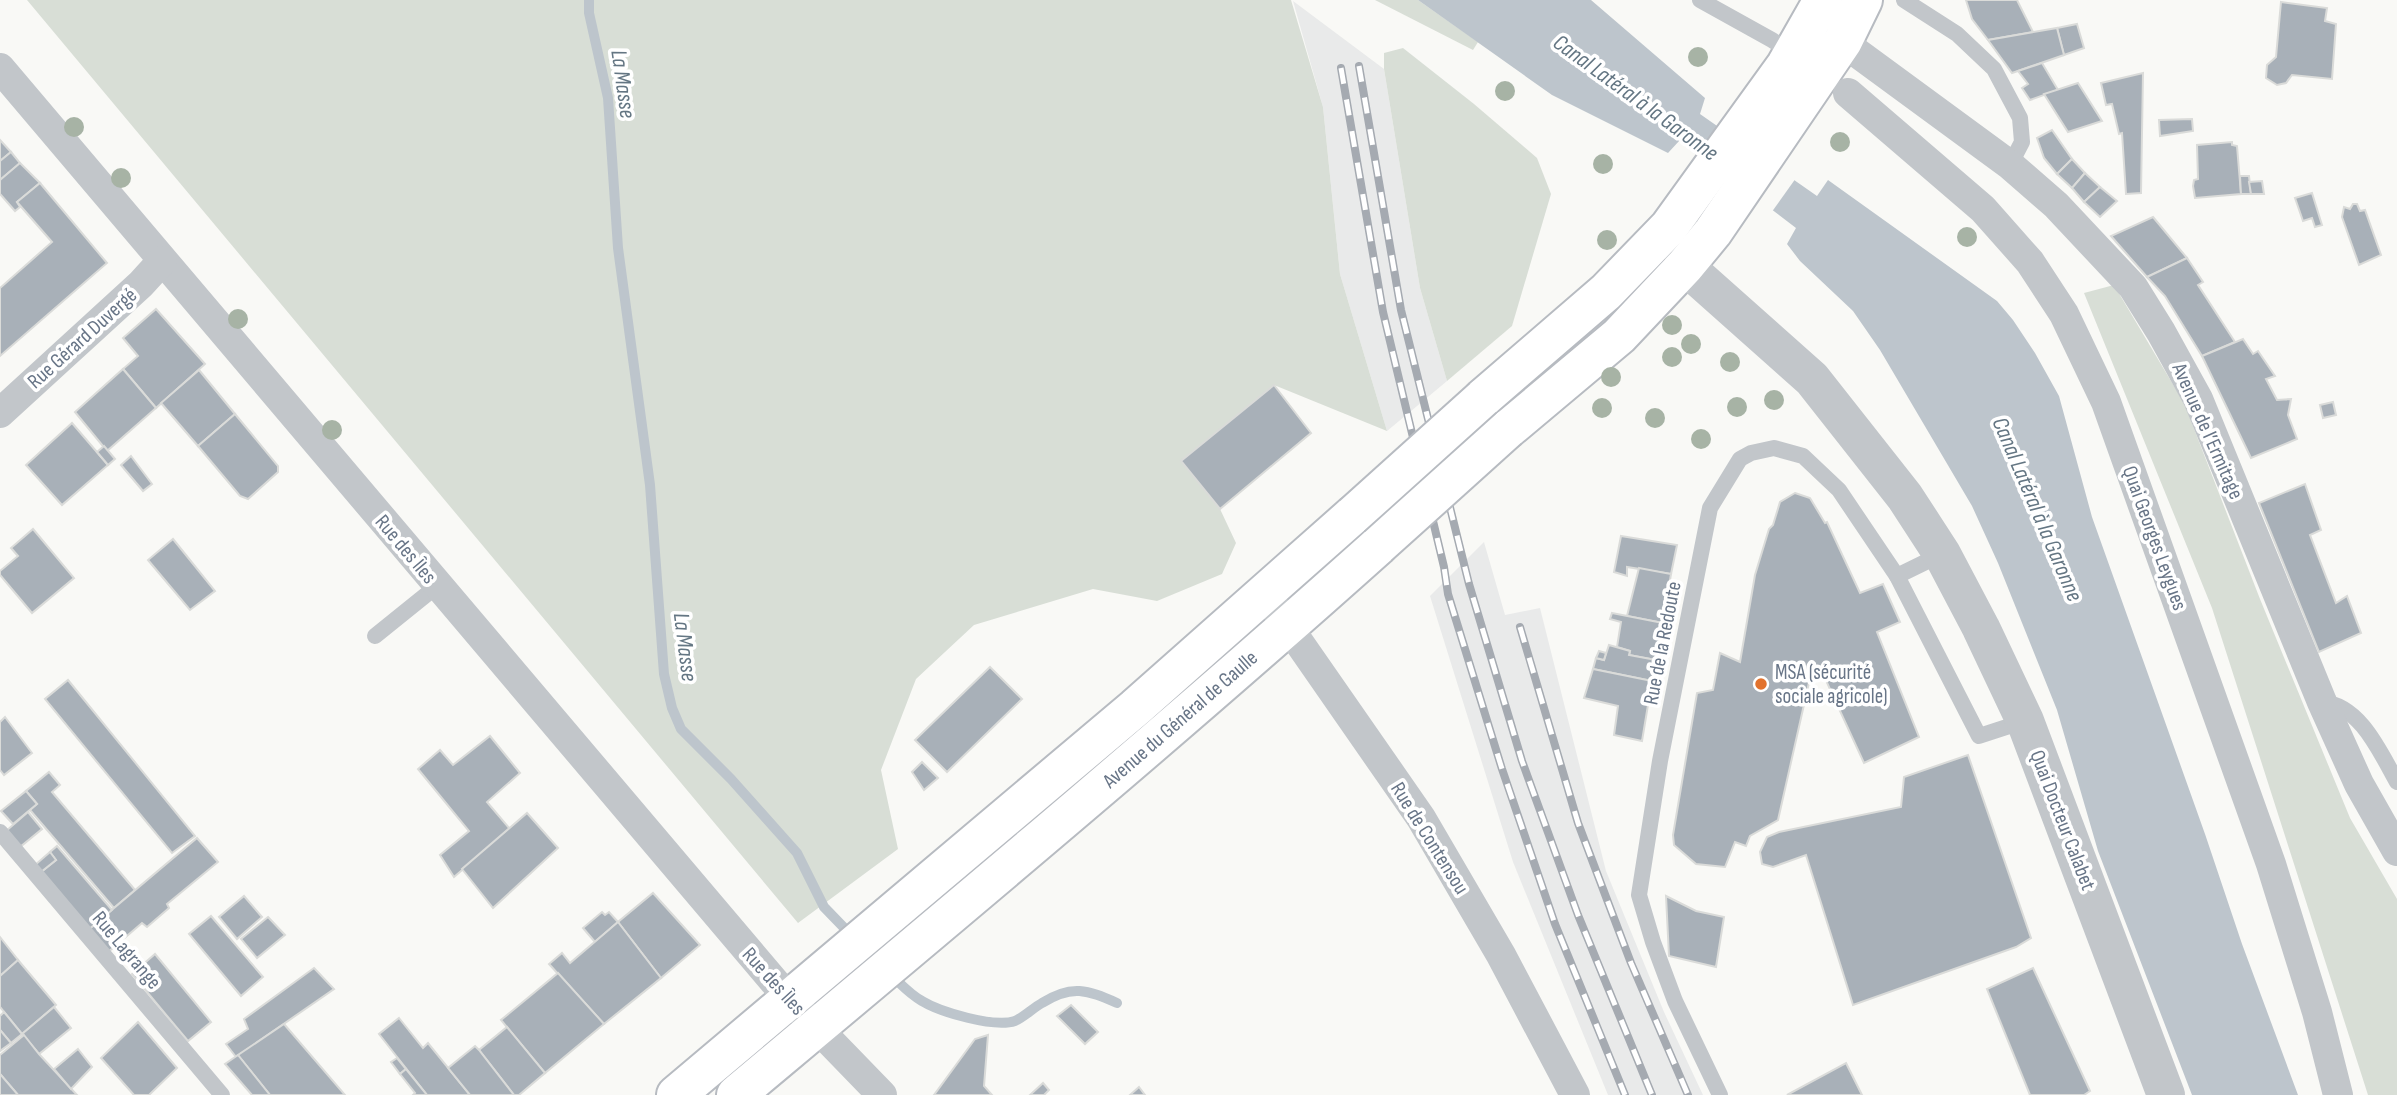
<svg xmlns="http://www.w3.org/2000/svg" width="2397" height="1095" font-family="'Sofia Sans Condensed',sans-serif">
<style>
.built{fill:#e9eaea}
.green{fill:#d8ded6}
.water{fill:#bdc5cc}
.pier{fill:#f9f9f6}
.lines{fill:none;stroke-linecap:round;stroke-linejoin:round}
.stream{stroke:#bdc5cc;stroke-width:10}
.building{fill:#a8b0b8;stroke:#dadbd9;stroke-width:2}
.secondary-casing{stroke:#b7bbc1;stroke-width:42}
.service{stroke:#c2c6ca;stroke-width:16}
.minor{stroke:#c2c6ca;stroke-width:30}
.tertiary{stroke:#c2c6ca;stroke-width:38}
.secondary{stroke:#fff;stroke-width:38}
.rail-casing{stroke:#a5aab1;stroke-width:8}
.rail{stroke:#fff;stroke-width:5;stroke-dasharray:16;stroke-linecap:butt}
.secondary-bridge-casing{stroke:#b7bbc1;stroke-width:42;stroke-linecap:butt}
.secondary-bridge{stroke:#fff;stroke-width:38}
.tree{fill:#a7b3a5}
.poi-dot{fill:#e2722d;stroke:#fff;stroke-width:2.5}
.labels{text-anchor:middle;stroke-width:7;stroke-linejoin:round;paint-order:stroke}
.street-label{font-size:21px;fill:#687587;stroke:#fff}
.poi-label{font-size:21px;fill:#687587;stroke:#fff;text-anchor:start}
.water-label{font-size:23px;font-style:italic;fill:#647683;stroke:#fff}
</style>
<rect width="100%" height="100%" fill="#f9f9f6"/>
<g class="built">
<path d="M 1293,1 L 1384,69 L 1420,288 L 1447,381 L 1387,431 L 1340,274 L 1323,107 Z"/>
<path d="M 1484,542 L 1505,615 L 1540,608 L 1606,871 L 1664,1012 L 1703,1095 L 1608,1095 L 1513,862 L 1430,596 Z"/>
</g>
<g class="green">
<path d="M 27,0 L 1291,0 L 1323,107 L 1340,274 L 1387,431 L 1274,385 L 1181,461 L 1220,509 L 1236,543 L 1222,574 L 1157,601 L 1093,589 L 974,625 L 916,679 L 881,770 L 898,849 L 798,923 Z"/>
<path d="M 1375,0 L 1418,0 L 1478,42 L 1473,50 Z"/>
<path d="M 1403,48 L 1474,104 L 1537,158 L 1551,194 L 1512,326 L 1447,381 L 1420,288 L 1384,69 L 1384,53 Z"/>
<path d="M 2114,285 L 2184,403 L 2260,599 L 2350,818 L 2397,899 L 2397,1095 L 2368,1095 L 2212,608 L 2084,293 Z"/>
</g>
<path class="water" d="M 1418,0 L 1591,0 L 1705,98 L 1700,114 L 1817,196 L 1828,180 L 1997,301 L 2013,320 L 2035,353 L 2059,396 L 2092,517 L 2205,834 L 2242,944 L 2298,1095 L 2192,1095 L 2098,851 L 2057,710 L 1998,563 L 1972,506 L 1880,350 L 1853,311 L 1800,261 L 1787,244 L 1796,228 L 1680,140 L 1668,153 L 1552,95 Z"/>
<path class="pier" d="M 1723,126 L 1796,178 L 1771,213 L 1699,159 Z"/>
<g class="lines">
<g class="stream">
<path d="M 589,0 L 589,13 L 608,98 L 618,248 L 650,485 L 664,674 L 672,708 L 681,729 L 731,779 L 797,853 L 824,907 L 853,937"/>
<path d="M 889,973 C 900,983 909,994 922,1001 C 940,1012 994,1028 1015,1021 C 1024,1017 1033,1008 1042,1003 C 1072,984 1087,990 1117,1003"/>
</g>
</g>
<g class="building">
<path d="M 1966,0 L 2017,0 L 2033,32 L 1988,40 L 1972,19 Z"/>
<path d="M 2281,2 L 2327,8 L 2325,21 L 2336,24 L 2332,79 L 2292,75 L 2286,83 L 2277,85 L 2266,78 L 2267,65 L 2276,57 Z"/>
<path d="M 2077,24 L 2084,48 L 2064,55 L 2057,28 Z"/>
<path d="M 2057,28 L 2064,55 L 2012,73 L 1988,40 Z"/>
<path d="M 2042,63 L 2058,90 L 2030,100 L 2022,88 L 2028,84 L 2018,71 Z"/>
<path d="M 2143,73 L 2141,193 L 2126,194 L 2122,133 L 2119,134 L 2112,104 L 2106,105 L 2101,83 Z"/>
<path d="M 2078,83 L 2102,121 L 2068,132 L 2044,94 Z"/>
<path d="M 2192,119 L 2193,131 L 2160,136 L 2159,120 Z"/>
<path d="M 2052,130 L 2072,159 L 2057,174 L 2044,158 L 2037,138 Z"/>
<path d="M 0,140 L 11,152 L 0,161 Z"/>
<path d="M 2232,142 L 2232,145 L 2237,146 L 2241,194 L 2195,198 L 2193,186 L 2194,180 L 2198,179 L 2197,145 Z"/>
<path d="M 11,152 L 20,163 L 0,180 L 0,161 Z"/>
<path d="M 2072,159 L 2085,173 L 2072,188 L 2057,174 Z"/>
<path d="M 20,163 L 40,183 L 17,202 L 20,207 L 15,211 L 0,194 L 0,180 Z"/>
<path d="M 2085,173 L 2100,187 L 2084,202 L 2072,188 Z"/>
<path d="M 2240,176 L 2249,176 L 2251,194 L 2241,194 Z"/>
<path d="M 2262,181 L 2264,194 L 2251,194 L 2249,182 Z"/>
<path d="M 40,183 L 107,263 L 0,356 L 0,288 L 52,242 L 17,202 Z"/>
<path d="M 2100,187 L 2117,201 L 2100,217 L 2084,202 Z"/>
<path d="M 2312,193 L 2322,225 L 2315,227 L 2312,218 L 2303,221 L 2295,198 Z"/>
<path d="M 2353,204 L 2357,204 L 2360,211 L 2365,210 L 2381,255 L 2359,265 L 2342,217 L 2344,207 L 2350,209 Z"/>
<path d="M 2153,217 L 2187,258 L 2147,277 L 2111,236 Z"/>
<path d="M 2187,258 L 2203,282 L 2198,285 L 2235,342 L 2202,356 L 2165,296 L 2147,277 Z"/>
<path d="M 156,309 L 205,364 L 156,408 L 123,369 L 138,356 L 123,338 Z"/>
<path d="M 2243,339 L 2253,354 L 2258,351 L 2275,376 L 2266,379 L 2277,400 L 2291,399 L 2288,415 L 2297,439 L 2251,458 L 2202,356 Z"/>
<path d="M 123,369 L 156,408 L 107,451 L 75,412 Z"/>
<path d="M 199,370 L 235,414 L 198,446 L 161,403 Z"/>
<path d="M 1274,385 L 1311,433 L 1220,509 L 1181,461 Z"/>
<path d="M 2333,402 L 2336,415 L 2323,418 L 2320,405 Z"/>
<path d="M 235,414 L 278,466 L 278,472 L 248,499 L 240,496 L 198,446 Z"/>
<path d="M 72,423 L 108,465 L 62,505 L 26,465 Z"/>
<path d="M 104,446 L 115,459 L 108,465 L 97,452 Z"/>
<path d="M 131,456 L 152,484 L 143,491 L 121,465 Z"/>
<path d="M 2305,484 L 2321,530 L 2310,535 L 2336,603 L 2347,596 L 2361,633 L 2319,652 L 2259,503 Z"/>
<path d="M 1795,493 L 1810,498 L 1825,523 L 1827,522 L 1860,593 L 1883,584 L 1900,622 L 1877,632 L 1919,737 L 1864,763 L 1824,676 L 1810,678 L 1778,820 L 1750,836 L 1746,846 L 1735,842 L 1725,867 L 1696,864 L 1674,845 L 1673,835 L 1697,693 L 1713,690 L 1720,653 L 1740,662 L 1755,575 L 1769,529 L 1773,525 L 1780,502 Z"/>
<path d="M 33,529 L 74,578 L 32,613 L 0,575 L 0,571 L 18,556 L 11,548 Z"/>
<path d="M 1621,536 L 1677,545 L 1671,574 L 1627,567 L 1627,576 L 1614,572 Z"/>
<path d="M 173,539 L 215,591 L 190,610 L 148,560 Z"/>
<path d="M 1639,568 L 1671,574 L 1663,623 L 1627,616 Z"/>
<path d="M 1612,613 L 1663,623 L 1656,660 L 1629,655 L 1630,651 L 1617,647 L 1621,622 L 1610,619 Z"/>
<path d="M 1609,645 L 1630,651 L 1629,655 L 1656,660 L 1652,681 L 1593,669 L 1596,658 L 1604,660 Z"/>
<path d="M 1599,651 L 1606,653 L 1604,660 L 1596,658 Z"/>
<path d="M 990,667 L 1022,699 L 947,772 L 915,740 Z"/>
<path d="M 1593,669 L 1652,681 L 1642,741 L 1614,735 L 1618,706 L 1584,698 Z"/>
<path d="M 68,680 L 195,836 L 172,853 L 45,699 Z"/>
<path d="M 5,717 L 32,753 L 4,775 L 0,770 L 0,722 Z"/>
<path d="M 490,736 L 520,773 L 487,802 L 510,829 L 454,877 L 440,855 L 469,831 L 418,769 L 440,750 L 453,765 Z"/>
<path d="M 1968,755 L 2031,938 L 2016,947 L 1853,1005 L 1806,855 L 1773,867 L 1762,864 L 1760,852 L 1767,837 L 1779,832 L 1901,807 L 1904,777 Z"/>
<path d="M 922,762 L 938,778 L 924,790 L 912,772 Z"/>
<path d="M 49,772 L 60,785 L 52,792 L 135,890 L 114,908 L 30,810 L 37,804 L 26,791 Z"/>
<path d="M 26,791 L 37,804 L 13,824 L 1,811 Z"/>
<path d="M 28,812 L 42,829 L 20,847 L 6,831 Z"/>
<path d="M 527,813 L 558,848 L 493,908 L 462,869 Z"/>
<path d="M 197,838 L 218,862 L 167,904 L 169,908 L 147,927 L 142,923 L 107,953 L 88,930 Z"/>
<path d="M 57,846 L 112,910 L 88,930 L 41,872 L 56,860 L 50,852 Z"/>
<path d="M 50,852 L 56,860 L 41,872 L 35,865 Z"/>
<path d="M 653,893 L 700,945 L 661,978 L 618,922 Z"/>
<path d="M 244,896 L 262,917 L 237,939 L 219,917 Z"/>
<path d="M 1666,896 L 1696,911 L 1724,917 L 1716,967 L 1669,956 Z"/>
<path d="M 602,912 L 605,915 L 609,912 L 618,922 L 595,942 L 583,928 Z"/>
<path d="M 211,916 L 263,977 L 241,996 L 189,934 Z"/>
<path d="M 268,917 L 285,935 L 257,958 L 241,939 Z"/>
<path d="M 618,922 L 661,978 L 604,1024 L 549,964 L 562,953 L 570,963 Z"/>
<path d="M 0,937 L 18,960 L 0,976 Z"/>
<path d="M 155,954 L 211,1022 L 188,1041 L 132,974 Z"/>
<path d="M 18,960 L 56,1005 L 22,1034 L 0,1007 L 0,976 Z"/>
<path d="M 314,968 L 334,989 L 236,1057 L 226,1044 L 248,1029 L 244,1019 Z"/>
<path d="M 2033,968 L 2090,1091 L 2084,1095 L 2030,1095 L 1987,989 Z"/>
<path d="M 558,973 L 604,1024 L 545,1073 L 501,1020 Z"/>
<path d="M 1071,1005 L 1098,1032 L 1085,1044 L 1057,1016 Z"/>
<path d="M 54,1007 L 71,1028 L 39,1054 L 22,1034 Z"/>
<path d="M 4,1012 L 22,1034 L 11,1043 L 0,1030 L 0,1016 Z"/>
<path d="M 399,1018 L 423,1048 L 428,1043 L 470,1095 L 427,1095 L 379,1034 Z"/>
<path d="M 138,1022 L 177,1068 L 149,1095 L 134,1095 L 101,1058 Z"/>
<path d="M 284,1024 L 345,1095 L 270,1095 L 238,1055 Z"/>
<path d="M 507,1027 L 545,1073 L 519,1095 L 514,1095 L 479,1050 Z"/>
<path d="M 0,1030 L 11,1043 L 0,1051 Z"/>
<path d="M 24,1035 L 39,1054 L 77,1095 L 18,1095 L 0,1074 L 0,1055 Z"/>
<path d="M 988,1035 L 984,1086 L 992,1095 L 934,1095 L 975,1039 Z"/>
<path d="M 475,1046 L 479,1050 L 514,1095 L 470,1095 L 448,1068 Z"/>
<path d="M 78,1049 L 92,1067 L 71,1089 L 54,1069 Z"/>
<path d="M 238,1055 L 270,1095 L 252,1095 L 225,1064 Z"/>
<path d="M 397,1058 L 406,1069 L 400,1074 L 391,1062 Z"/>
<path d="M 1846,1063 L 1862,1095 L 1787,1095 Z"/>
<path d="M 406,1069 L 427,1095 L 413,1095 L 415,1093 L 400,1074 Z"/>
<path d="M 0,1074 L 18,1095 L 0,1095 Z"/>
<path d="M 1043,1083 L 1049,1090 L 1044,1095 L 1030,1095 Z"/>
<path d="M 1139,1087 L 1145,1095 L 1130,1095 Z"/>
</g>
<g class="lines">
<defs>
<g id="secondary">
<path d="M 1483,398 L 1606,292 L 1669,227 L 1786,65 L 1823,0"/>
<path d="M 1508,429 L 1619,336 L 1685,266 L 1713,232 L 1843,41 L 1863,0"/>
<path d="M 676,1095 L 1135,708 L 1353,515"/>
<path d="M 736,1095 C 952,914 1168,734 1378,546"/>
</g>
</defs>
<use href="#secondary" class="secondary-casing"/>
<g class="service">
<path d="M 1700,0 L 1772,40 L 1795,55"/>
<path d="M 1904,0 L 1957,34 L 1994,69 L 2020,118 L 2022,142 L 2010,165"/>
<path d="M 1897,576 L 1979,736 L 2025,721"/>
<path d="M 375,636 L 437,586"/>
<path d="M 2322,702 C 2360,705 2380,752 2397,782"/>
<path d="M 0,832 L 222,1095"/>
<path d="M 1720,1095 L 1675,1001 L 1653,942 L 1639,895 L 1660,761 L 1710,508 L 1740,459 L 1751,453 L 1774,448 L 1803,456 L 1839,490 L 1897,576 L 1942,554"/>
</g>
<g class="minor">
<path d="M 1826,30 L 2010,165 L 2056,205 L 2133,287 L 2161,332 L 2198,399 L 2322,702 L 2359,784 L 2397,851"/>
<path d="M 0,68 L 789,999 L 882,1095"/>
<path d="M 1848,93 L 1983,209 L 2030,262 L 2064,314 L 2106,402 L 2271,864 L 2317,1012 L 2338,1095"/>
<path d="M 0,413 L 141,284 L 162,261"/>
<path d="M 1275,608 L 1421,818 L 1501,955 L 1575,1095"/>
</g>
<path class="tertiary" d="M 1689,236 L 1683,251 L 1685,266 L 1812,379 L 1905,497 L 1942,554 L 1981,628 L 2025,721 L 2166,1095"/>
<use href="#secondary" class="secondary"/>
<defs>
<g id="rail">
<path d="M 1359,66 L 1401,310 L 1469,584 L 1522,761 L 1578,915 L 1652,1095"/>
<path d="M 1341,68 L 1383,312 L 1444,567 L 1448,594 L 1502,769 L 1555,924 L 1625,1095"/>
<path d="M 1520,627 L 1578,823 L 1631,963 L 1688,1095"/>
</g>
</defs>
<use href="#rail" class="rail-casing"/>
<use href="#rail" class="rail"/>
<defs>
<g id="secondary-bridge">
<path d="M 1353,515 L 1483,398"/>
<path d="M 1378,546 L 1508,429"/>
</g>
</defs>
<use href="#secondary-bridge" class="secondary-bridge-casing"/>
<use href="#secondary-bridge" class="secondary-bridge"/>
</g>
<g class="tree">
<circle cx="1698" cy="57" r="10"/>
<circle cx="1505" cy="91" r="10"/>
<circle cx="74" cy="127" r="10"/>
<circle cx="1840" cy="142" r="10"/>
<circle cx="1603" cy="164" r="10"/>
<circle cx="121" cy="178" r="10"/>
<circle cx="1967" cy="237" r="10"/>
<circle cx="1607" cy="240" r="10"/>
<circle cx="238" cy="319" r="10"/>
<circle cx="1672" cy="325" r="10"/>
<circle cx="1691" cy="344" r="10"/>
<circle cx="1672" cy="357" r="10"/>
<circle cx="1730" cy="362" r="10"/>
<circle cx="1611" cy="377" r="10"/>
<circle cx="1774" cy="400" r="10"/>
<circle cx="1737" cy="407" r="10"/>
<circle cx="1602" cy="408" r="10"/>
<circle cx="1655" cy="418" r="10"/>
<circle cx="332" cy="430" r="10"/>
<circle cx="1701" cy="439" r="10"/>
</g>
<circle class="poi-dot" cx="1761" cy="684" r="7"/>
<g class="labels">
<g class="street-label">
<text transform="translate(82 338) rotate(-42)" y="7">Rue Gérard Duvergé</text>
<text transform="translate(2208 431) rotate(66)" y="7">Avenue de l’Ermitage</text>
<text transform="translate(2155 538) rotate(70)" y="7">Quai Georges Leygues</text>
<text transform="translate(406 549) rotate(50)" y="7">Rue des Îles</text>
<text transform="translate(1662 643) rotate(-79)" y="7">Rue de la Redoute</text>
<text transform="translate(1180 719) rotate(-41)" y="7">Avenue du Général de Gaulle</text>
<text transform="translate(2063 820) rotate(69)" y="7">Quai Docteur Calabet</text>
<text transform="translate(1430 838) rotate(58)" y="7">Rue de Contensou</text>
<text transform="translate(127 950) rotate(50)" y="7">Rue Lagrange</text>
<text transform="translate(774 981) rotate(48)" y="7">Rue des Îles</text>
</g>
<g class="poi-label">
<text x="1775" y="679">MSA (sécurité<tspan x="1775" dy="24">sociale agricole)</tspan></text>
</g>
<g class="water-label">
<text transform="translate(624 84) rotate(82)" y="8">La Masse</text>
<text transform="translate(1636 97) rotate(36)" y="8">Canal Latéral à la Garonne</text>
<text transform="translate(2038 509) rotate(67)" y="8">Canal Latéral à la Garonne</text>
<text transform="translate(686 647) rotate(83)" y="8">La Masse</text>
</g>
</g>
</svg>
